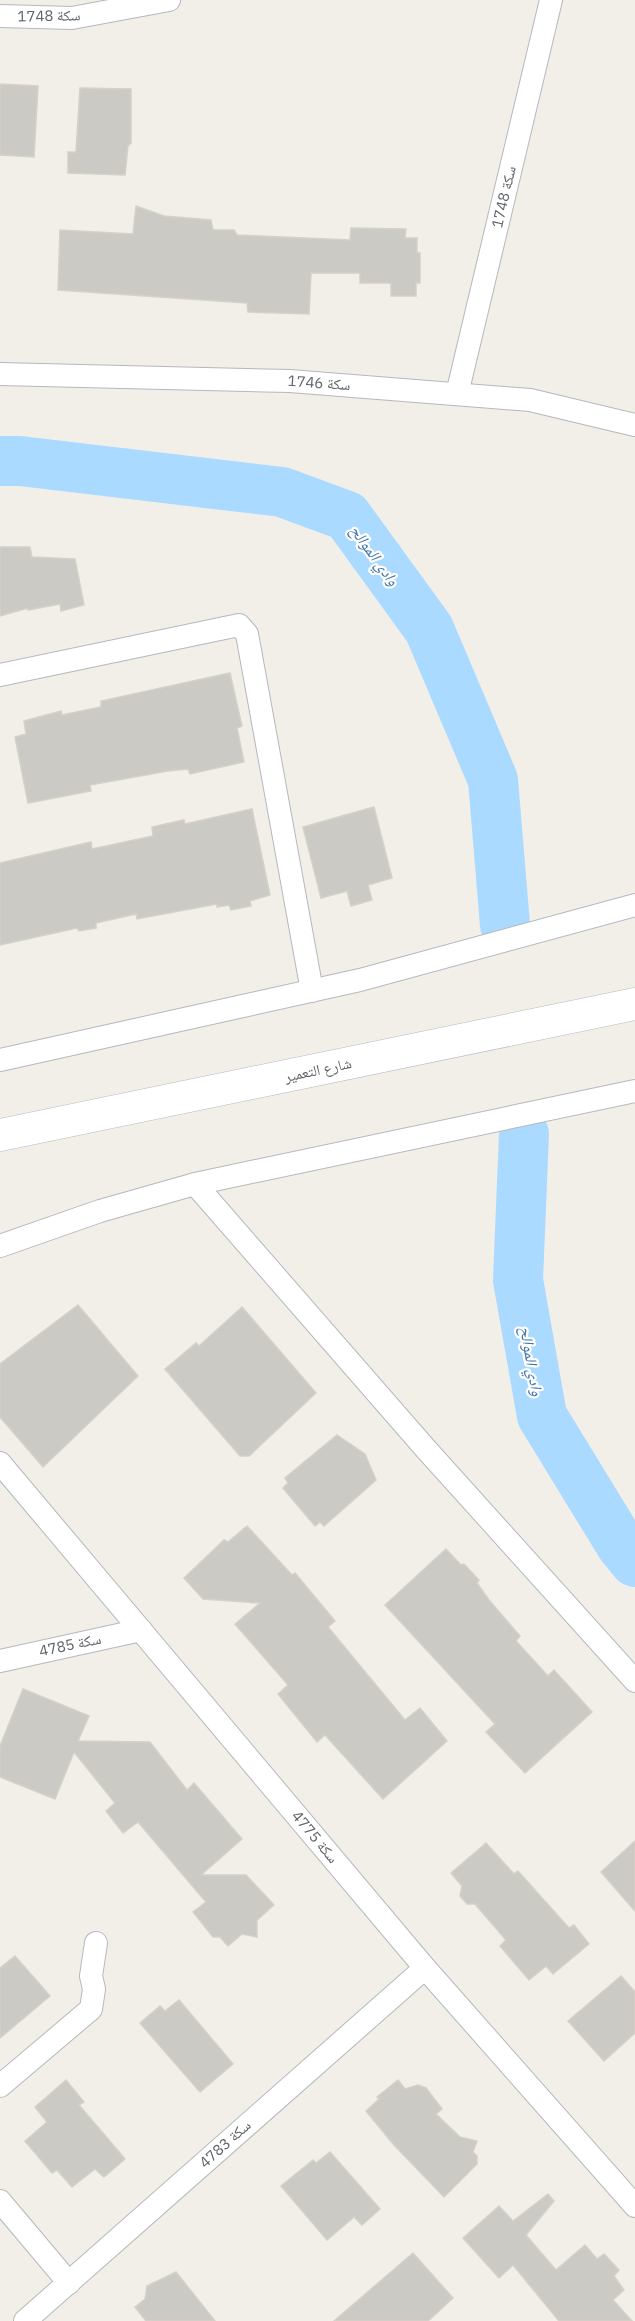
<svg xmlns="http://www.w3.org/2000/svg" width="635" height="2321" font-family="'IBM Plex Sans','Noto Naskh Arabic',sans-serif">
<style>
.lines{fill:none;stroke-linecap:round;stroke-linejoin:round}
.river{stroke:#aadaff;stroke-width:50}
.building{fill:#cccac5;stroke:#d6d1c6;stroke-width:1.5}
.street-casing{stroke:#b5b8bc;stroke-width:24}
.secondary-casing{stroke:#b6babf;stroke-width:33}
.street{stroke:#fff;stroke-width:22}
.secondary{stroke:#fff;stroke-width:32}
.labels{text-anchor:middle;stroke-width:4.5;stroke-linejoin:round;paint-order:stroke}
.street-label{font-size:15px;fill:#5f6368;stroke:#fff}
.water-label{font-size:16px;font-style:italic;fill:#4174aa;stroke:#fff}
</style>
<rect width="100%" height="100%" fill="#f1efe8"/>
<g class="lines">
<g class="river">
<path d="M 0,461 L 20,461 L 282,492 L 347,516 L 429,629 L 493,780 L 505,925"/>
<path d="M 524,1134 L 518,1280 L 542,1416 L 621,1545 L 635,1562"/>
</g>
</g>
<g class="building">
<path d="M 0,84 L 38,86 L 34,157 L 0,155 Z"/>
<path d="M 80,88 L 131,89 L 131,143 L 128,146 L 125,175 L 68,173 L 68,152 L 76,152 Z"/>
<path d="M 136,206 L 164,216 L 211,220 L 213,230 L 234,230 L 237,235 L 350,240 L 351,228 L 406,229 L 405,238 L 417,238 L 417,253 L 420,253 L 420,283 L 416,283 L 416,296 L 391,296 L 391,283 L 360,283 L 360,273 L 311,273 L 309,314 L 248,312 L 247,303 L 58,290 L 60,230 L 133,234 Z"/>
<path d="M 0,547 L 30,547 L 32,557 L 75,559 L 84,605 L 61,611 L 60,604 L 28,610 L 28,608 L 0,616 Z"/>
<path d="M 230,673 L 242,726 L 237,728 L 244,762 L 190,774 L 188,769 L 168,771 L 90,785 L 91,791 L 28,803 L 15,737 L 26,734 L 24,721 L 61,711 L 62,715 L 101,707 L 101,701 Z"/>
<path d="M 374,807 L 392,878 L 368,885 L 372,900 L 351,906 L 347,891 L 321,898 L 303,827 Z"/>
<path d="M 252,809 L 270,895 L 250,901 L 251,906 L 231,910 L 229,905 L 217,907 L 217,904 L 137,919 L 136,914 L 96,923 L 96,928 L 79,931 L 77,928 L 0,945 L 0,863 L 91,842 L 92,849 L 153,836 L 152,827 L 184,820 L 185,824 Z"/>
<path d="M 78,1305 L 138,1376 L 43,1467 L 0,1417 L 0,1364 Z"/>
<path d="M 242,1307 L 316,1393 L 249,1456 L 240,1456 L 165,1369 L 196,1343 L 199,1346 Z"/>
<path d="M 337,1435 L 365,1454 L 376,1480 L 324,1526 L 320,1522 L 315,1526 L 283,1488 L 288,1483 L 285,1478 Z"/>
<path d="M 247,1526 L 292,1575 L 295,1573 L 335,1621 L 328,1627 L 405,1720 L 420,1708 L 447,1741 L 383,1799 L 325,1735 L 317,1742 L 278,1694 L 288,1685 L 235,1624 L 260,1603 L 203,1599 L 184,1578 L 224,1540 L 228,1542 Z"/>
<path d="M 446,1549 L 461,1565 L 464,1564 L 479,1580 L 477,1583 L 489,1600 L 520,1636 L 516,1641 L 548,1676 L 554,1670 L 592,1712 L 525,1773 L 486,1732 L 495,1724 L 385,1605 Z"/>
<path d="M 23,1689 L 89,1716 L 78,1741 L 150,1742 L 187,1790 L 194,1783 L 242,1839 L 201,1875 L 246,1875 L 274,1905 L 257,1920 L 257,1937 L 242,1934 L 228,1946 L 220,1937 L 213,1937 L 193,1912 L 206,1902 L 138,1822 L 123,1833 L 106,1811 L 115,1803 L 74,1752 L 55,1799 L 0,1777 L 0,1746 Z"/>
<path d="M 635,1841 L 635,1911 L 601,1872 Z"/>
<path d="M 486,1843 L 514,1874 L 518,1871 L 569,1928 L 574,1925 L 589,1944 L 553,1974 L 546,1966 L 529,1980 L 500,1946 L 506,1940 L 475,1904 L 467,1904 L 460,1896 L 462,1886 L 451,1873 Z"/>
<path d="M 15,1956 L 50,1996 L 0,2038 L 0,1968 Z"/>
<path d="M 621,1976 L 635,1992 L 635,2033 L 604,2061 L 568,2021 Z"/>
<path d="M 179,2000 L 233,2064 L 200,2092 L 140,2023 L 160,2006 L 165,2011 Z"/>
<path d="M 66,2080 L 84,2102 L 79,2105 L 125,2159 L 104,2177 L 95,2169 L 72,2187 L 57,2170 L 52,2173 L 25,2141 L 47,2122 L 35,2107 Z"/>
<path d="M 398,2080 L 405,2089 L 418,2085 L 426,2088 L 442,2109 L 436,2114 L 460,2137 L 477,2141 L 473,2152 L 477,2156 L 477,2164 L 444,2197 L 394,2145 L 366,2111 L 379,2099 L 377,2097 Z"/>
<path d="M 330,2152 L 380,2209 L 362,2225 L 354,2217 L 327,2240 L 281,2186 L 313,2160 L 316,2163 Z"/>
<path d="M 548,2194 L 554,2201 L 526,2235 L 556,2270 L 585,2245 L 597,2259 L 604,2254 L 619,2270 L 614,2276 L 624,2290 L 613,2300 L 632,2321 L 559,2321 L 513,2265 L 499,2278 L 463,2238 L 499,2206 L 513,2221 Z"/>
<path d="M 413,2253 L 453,2298 L 428,2321 L 334,2321 Z"/>
<path d="M 176,2272 L 215,2321 L 146,2321 L 135,2307 L 145,2299 L 147,2286 Z"/>
</g>
<g class="lines">
<defs>
<g id="street">
<path d="M 0,16 L 72,18 L 169,0"/>
<path d="M 0,374 L 290,381 L 530,400 L 635,425"/>
<path d="M 457,394 L 551,0"/>
<path d="M 0,675 L 239,625 L 247,634 L 312,991"/>
<path d="M 0,1060 L 360,980 L 635,905"/>
<path d="M 195,1184 L 425,1448 L 635,1681"/>
<path d="M 0,1246 L 100,1211 L 195,1184 L 635,1091"/>
<path d="M 0,1463 L 425,1968 L 635,2206"/>
<path d="M 0,1661 L 141,1630"/>
<path d="M 0,2086 L 91,2009 L 94,1989 L 91,1976 L 96,1943"/>
<path d="M 0,2201 L 69,2283"/>
<path d="M 25,2321 L 425,1968"/>
</g>
<path id="secondary" d="M 0,1135 L 635,1004"/>
</defs>
<use href="#street" class="street-casing"/>
<use href="#secondary" class="secondary-casing"/>
<use href="#street" class="street"/>
<use href="#secondary" class="secondary"/>
</g>
<g class="labels">
<g class="street-label">
<text transform="translate(49 16) rotate(-1)" y="5">سكة 1748</text>
<text transform="translate(504 197) rotate(-77)" y="5">سكة 1748</text>
<text transform="translate(319 383) rotate(4)" y="5">سكة 1746</text>
<text transform="translate(318 1070) rotate(-12)" y="5">شارع التعمير</text>
<text transform="translate(70 1645) rotate(-12)" y="5">سكة 4785</text>
<text transform="translate(315 1837) rotate(50)" y="5">سكة 4775</text>
<text transform="translate(225 2144) rotate(-42)" y="5">سكة 4783</text>
</g>
<g class="water-label">
<text transform="translate(375 555) rotate(54)" y="6">وادي الموالح</text>
<text transform="translate(532 1361) rotate(80)" y="6">وادي الموالح</text>
</g>
</g>
</svg>
